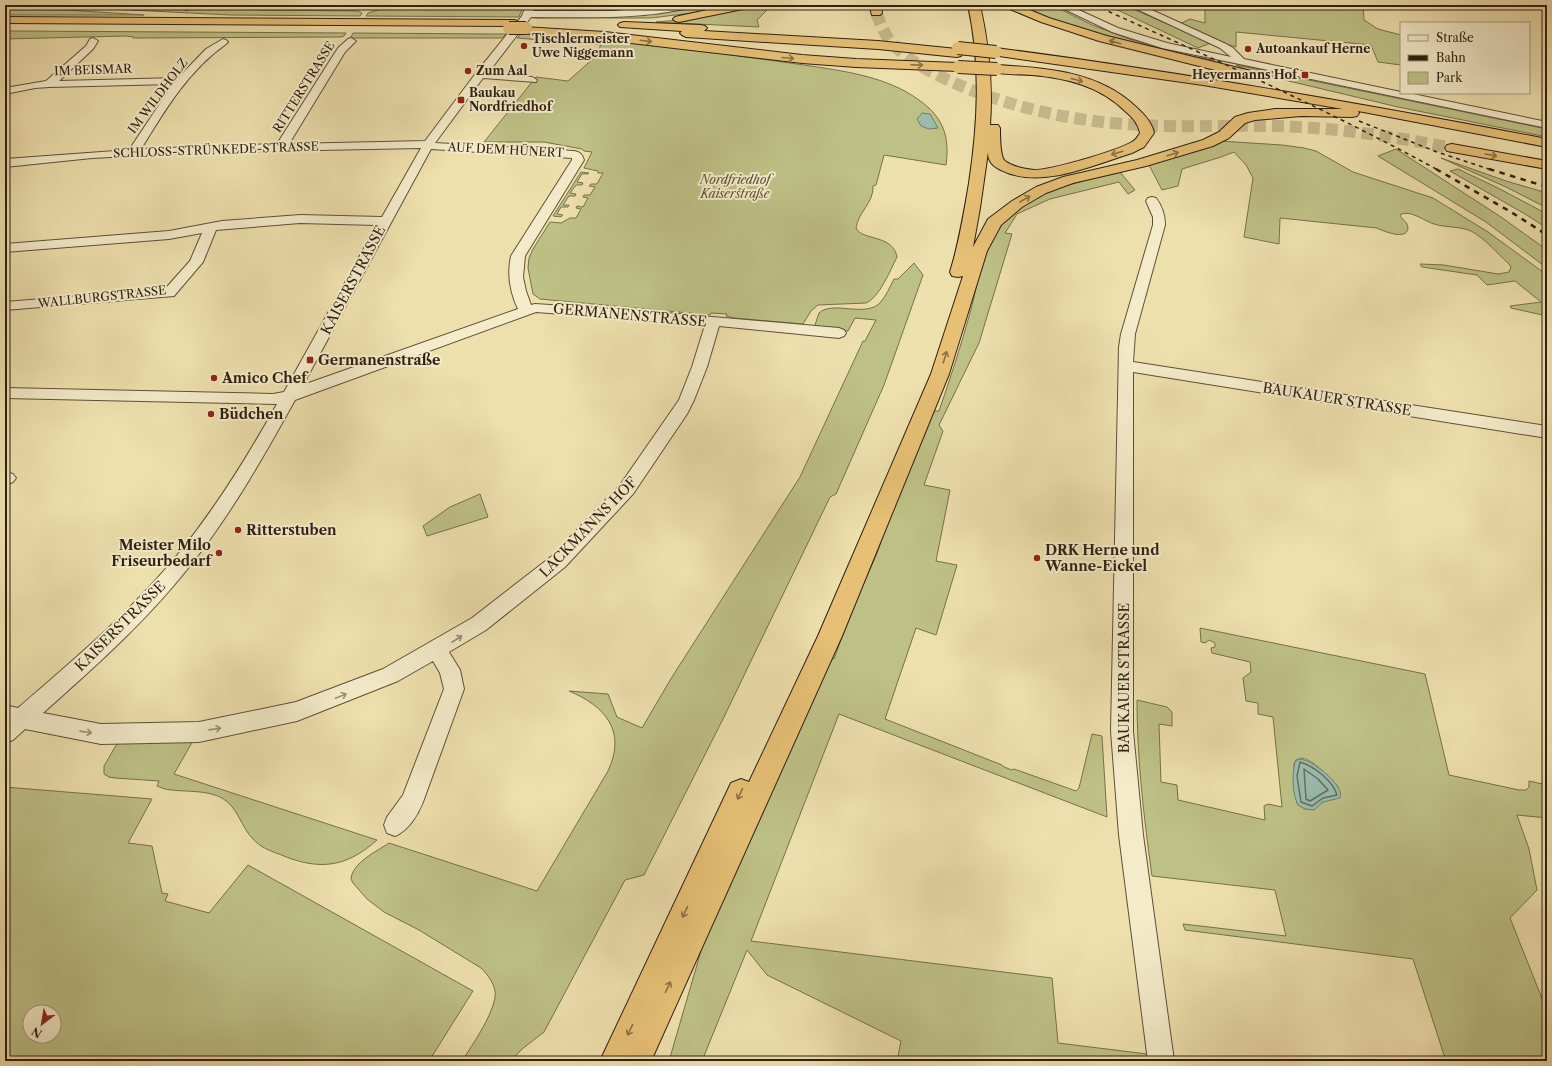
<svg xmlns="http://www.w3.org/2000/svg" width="1552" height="1066" font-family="'Libre Caslon Text',serif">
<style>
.green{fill:#bec186;stroke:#76704c;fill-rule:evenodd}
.water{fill:#9abdaf;stroke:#6f7e70}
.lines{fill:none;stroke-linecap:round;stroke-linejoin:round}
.shore{stroke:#646e60;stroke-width:1.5}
.highway-tunnel{stroke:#c8b98e;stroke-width:12;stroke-dasharray:12 6;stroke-linecap:butt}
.minor-casing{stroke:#5f4f38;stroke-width:2}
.highway-casing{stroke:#2f1f11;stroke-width:2}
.minor{fill:#f4ebca;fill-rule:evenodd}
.highway{fill:#e7c076;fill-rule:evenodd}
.rail-far1{stroke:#2f1f11;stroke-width:1.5;stroke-dasharray:4 4;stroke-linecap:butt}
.rail{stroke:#2f1f11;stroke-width:2.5;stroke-dasharray:5.5 5.5;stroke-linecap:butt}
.highway-bridge-casing{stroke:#2f1f11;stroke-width:14;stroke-linecap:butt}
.highway-bridge{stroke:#e7c076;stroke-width:12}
.oneway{stroke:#8b7044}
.oneway2{stroke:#9b8f77}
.poi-dot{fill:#8f2418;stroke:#f4ebca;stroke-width:1.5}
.labels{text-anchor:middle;stroke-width:4;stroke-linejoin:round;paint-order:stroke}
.far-poi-label{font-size:12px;font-weight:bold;fill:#2f1f11;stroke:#f4ebca;text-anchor:start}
.far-street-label{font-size:12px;fill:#2f1f11;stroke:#f4ebca}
.far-park-label{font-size:12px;font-style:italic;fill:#5a5034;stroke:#f4ebca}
.street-label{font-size:14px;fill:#2f1f11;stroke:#f4ebca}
.poi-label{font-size:14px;font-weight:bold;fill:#2f1f11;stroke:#f4ebca;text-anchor:start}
</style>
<rect width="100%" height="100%" fill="#eee0ad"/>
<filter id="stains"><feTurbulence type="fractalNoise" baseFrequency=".005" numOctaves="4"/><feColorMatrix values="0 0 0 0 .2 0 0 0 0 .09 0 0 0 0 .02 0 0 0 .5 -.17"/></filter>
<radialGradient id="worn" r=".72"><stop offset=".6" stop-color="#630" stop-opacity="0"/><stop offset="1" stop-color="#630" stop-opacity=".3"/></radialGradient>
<g class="green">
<path d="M 31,5 L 147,5 L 171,7 L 173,5 L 179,5 L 177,7 L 188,8 L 191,5 L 227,5 L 224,7 L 228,8 L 235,6 L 236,8 L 242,6 L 262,5 L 258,10 L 358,11 L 362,13 L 360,16 L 230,15 Z"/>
<path d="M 694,5 L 734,5 L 692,13 L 651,18 L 535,18 L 537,16 L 603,15 Z"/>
<path d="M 754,5 L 775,5 L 769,8 L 757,20 L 759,27 L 656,22 L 690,19 Z"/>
<path d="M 1014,5 L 1052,5 L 1092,25 L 1129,39 L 1167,51 L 1212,60 L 1223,65 L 1072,27 Z"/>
<path d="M 1107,5 L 1124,5 L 1211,43 L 1198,48 Z"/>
<path d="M 1205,5 L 1363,5 L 1364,20 L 1378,29 L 1401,35 L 1401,65 L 1378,62 L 1371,45 L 1236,32 L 1236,47 L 1217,41 L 1177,25 L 1190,19 L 1205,23 Z"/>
<path d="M 523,7 L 519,17 L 366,16 L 368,13 L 381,9 Z"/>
<path d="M 5,9 L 67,10 L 144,15 L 5,15 Z"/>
<path d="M 5,31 L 16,31 L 346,33 L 344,36 L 341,37 L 133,38 L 134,37 L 125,36 L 5,39 Z"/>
<path d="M 353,33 L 494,34 L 506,34 L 502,38 L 353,38 L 351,37 Z"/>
<path d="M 521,34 C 591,34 662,46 732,55 C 756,58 780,62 804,65 C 843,71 886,76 919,100 C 943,117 950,136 946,165 L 884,155 L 876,185 L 873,186 C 874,203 858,212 856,228 C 862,241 893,234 897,257 C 891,269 879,298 866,303 L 818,305 L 811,311 L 803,324 L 734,318 L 726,316 L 727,314 L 711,313 L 710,315 L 540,299 L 533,294 L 528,268 L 529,258 L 533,249 L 550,222 L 561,223 L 570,218 L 576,218 L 581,209 L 576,208 L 577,206 L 583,207 L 588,198 L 583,197 L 584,195 L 590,195 L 595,187 L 589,186 L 591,184 L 597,184 L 603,173 L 598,173 L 598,171 L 584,168 L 592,152 L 584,151 L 582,149 L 544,142 L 484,142 L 536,77 L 568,81 L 595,57 L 601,45 L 517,38 Z"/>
<path d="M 1236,65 L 1547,129 L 1547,137 L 1398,107 L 1251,72 Z"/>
<path d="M 1220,141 L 1282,145 L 1304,148 L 1316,151 L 1353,172 L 1433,198 L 1488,232 L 1547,275 L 1547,316 L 1511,308 L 1510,306 L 1541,302 L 1515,281 L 1487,285 L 1477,275 L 1422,267 L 1420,264 L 1444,265 L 1498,274 L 1509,272 L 1511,267 L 1508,263 C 1497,253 1486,240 1473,232 C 1462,226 1447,228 1434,224 C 1424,221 1410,209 1400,215 C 1401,219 1408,222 1408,228 C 1407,241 1383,231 1377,228 L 1280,218 L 1279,244 L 1244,237 L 1253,178 L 1246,165 L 1234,152 L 1221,157 L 1182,169 L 1178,186 L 1162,190 L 1149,165 L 1201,149 Z"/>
<path d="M 1396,149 L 1501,217 L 1547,250 L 1547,268 L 1486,222 L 1378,156 Z"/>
<path d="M 1441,158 L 1506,181 L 1547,193 L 1547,208 L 1506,187 Z"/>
<path d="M 1458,169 L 1498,188 L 1547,214 L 1547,228 L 1525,214 L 1450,171 Z"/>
<path d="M 581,172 L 589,173 L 588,174 L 582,174 L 577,182 L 583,183 L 582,185 L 576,185 L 570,193 L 576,194 L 575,196 L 569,196 L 563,205 L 569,205 L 568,207 L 561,207 L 557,214 L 563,215 L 561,217 L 553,216 Z"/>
<path d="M 1120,172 L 1135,190 L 1128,194 L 1119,182 L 1050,199 L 1017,214 L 1005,233 L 1012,234 L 979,343 L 939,425 L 943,431 L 924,485 L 950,490 L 936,561 L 957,565 L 936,635 L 916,628 L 885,719 L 1002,765 L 1004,767 L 1012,770 L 1014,769 L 1076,791 L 1079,788 L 1092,734 L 1102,736 L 1107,817 L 839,714 L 751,941 L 1052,978 L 1058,1043 L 1147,1054 L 1147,1061 L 897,1061 L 901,1041 L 767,975 L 747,950 L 702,1061 L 669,1061 L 703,944 L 830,658 L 834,659 L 853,607 L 876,556 L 902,482 L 934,411 L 939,411 C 950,379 961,346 970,313 C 980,277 984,230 1018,208 C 1048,187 1085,181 1120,172 Z"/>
<path d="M 914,263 L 923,275 L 884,385 L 836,494 L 830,497 L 723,719 L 644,875 L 625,880 L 544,1032 L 522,1049 L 511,1061 L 462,1061 C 473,1044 491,1018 495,998 C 497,986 488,975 481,968 L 419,930 L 384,912 L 367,899 L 353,883 L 351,879 C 352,863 377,851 389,843 L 537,891 L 608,771 C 627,731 605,706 569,691 L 608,694 L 617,717 L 642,728 L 672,677 L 800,477 L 863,341 L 865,341 L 876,320 L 855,318 L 848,331 L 819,328 L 815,325 L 819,313 C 833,300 864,318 880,303 C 886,296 890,287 894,279 L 898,279 Z"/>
<path d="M 480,494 L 488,517 L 427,536 L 423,526 L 450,507 Z"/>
<path d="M 1200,628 L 1425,674 L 1449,775 L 1519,790 L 1526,790 L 1529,787 L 1529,781 L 1547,785 L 1547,818 L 1517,815 L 1529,849 L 1537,890 L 1510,918 L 1547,1011 L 1547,1061 L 1446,1061 L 1413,959 L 1185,930 L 1183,924 L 1286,936 L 1275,890 L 1152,876 C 1144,818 1137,760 1137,700 L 1167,707 L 1172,712 L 1172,726 L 1159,724 L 1161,782 L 1177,785 L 1178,800 L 1265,820 L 1264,806 L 1268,804 L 1282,807 L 1273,717 L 1258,714 L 1258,703 L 1246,701 L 1243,678 L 1251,672 L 1250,662 L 1212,653 L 1211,648 L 1215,647 L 1215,643 L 1209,640 L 1205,643 L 1201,642 ZM 1302,758 C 1314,760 1331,779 1339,788 C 1329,799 1320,806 1305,809 L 1297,803 L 1295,793 L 1294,764 L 1296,760 Z"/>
<path d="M 194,739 L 174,774 L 377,840 C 346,868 318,871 279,854 C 270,851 260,847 253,839 C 241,827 238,807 222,798 C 207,790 189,792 172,790 C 166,790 162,788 157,786 L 159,781 L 115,778 L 109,777 L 104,774 L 104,766 L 118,742 Z"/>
<path d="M 5,787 L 152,799 L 128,843 L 152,846 L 162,893 L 168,894 L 165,901 L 209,913 L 248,865 L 473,991 L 429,1061 L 5,1061 ZM 30,1012 L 54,1012 L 54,1036 L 30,1036 Z"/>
</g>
<g class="water">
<path d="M 922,113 L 930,114 L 938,128 L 929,129 L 921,126 L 917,119 Z"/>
<path d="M 1299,759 C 1310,758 1346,786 1340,798 L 1323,802 L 1314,810 L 1305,809 L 1298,805 C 1292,793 1292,775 1295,762 Z"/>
</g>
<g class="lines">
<g class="shore">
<path d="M 1300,762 C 1314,766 1333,781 1337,795 L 1323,798 L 1312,806 L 1301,802 L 1297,776 Z"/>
<path d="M 1304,769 L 1318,779 L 1328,790 L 1310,801 L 1306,799 Z"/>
</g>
<path class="highway-tunnel" d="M 876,13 C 880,21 883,31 888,38 C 903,59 936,75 959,85 C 1016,109 1078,122 1139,125 C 1192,128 1246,124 1299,127 C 1351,130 1402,138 1452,148"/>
<defs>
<g id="minor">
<path d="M 183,5 L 193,5 L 189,9 L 186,10 L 181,7 Z"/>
<path d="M 526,5 L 536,5 L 533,11 L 614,11 L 677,5 L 695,5 L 693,7 C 641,20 585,17 531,17 L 488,73 L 532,77 L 537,80 L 536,82 L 483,78 L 435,143 L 574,151 C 580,152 582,154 584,160 L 525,256 L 523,277 L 526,291 L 531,305 L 535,304 L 644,311 L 839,328 L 844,330 L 846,333 L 844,336 L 839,338 L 719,326 L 707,367 L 694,400 L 687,414 L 633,494 L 565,567 L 486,630 L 449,652 L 460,670 L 464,689 L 423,802 C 418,815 408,831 395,836 L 387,833 L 384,825 L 387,817 L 403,795 L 444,689 L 440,673 L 433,661 L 398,681 L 297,721 L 199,742 L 101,744 L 25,729 L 13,740 L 5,743 L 5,705 L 18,708 C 76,658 135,608 183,548 C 219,503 249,454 277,404 L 5,398 L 5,388 L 273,394 L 284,392 L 377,225 L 300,223 L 216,230 L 203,262 L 174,296 L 5,310 L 5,302 L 165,289 L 190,261 L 202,233 L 169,239 L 5,252 L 5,244 L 169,231 L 222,221 L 300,215 L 382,217 L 421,148 L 208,152 L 92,158 L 5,167 L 5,159 L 129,150 L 173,84 L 49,87 L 35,88 L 5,94 L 5,88 L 46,81 L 86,46 L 90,39 L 93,38 L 98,41 L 93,49 L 59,81 L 178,78 L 206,49 L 223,39 L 226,40 L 228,42 L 226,44 C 188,71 165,110 141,149 L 277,144 L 338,48 L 348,39 L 351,38 L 356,41 L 345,52 L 289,144 L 425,141 L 476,73 L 522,16 ZM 431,149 L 572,158 L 572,160 L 511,256 C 507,274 510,292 518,309 L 303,385 ZM 536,312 L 705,325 L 692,367 L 679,400 L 620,485 L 552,556 L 472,618 L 383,669 L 296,702 L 199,722 L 101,724 L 43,713 C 97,665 152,616 196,558 C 234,509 265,454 295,400 Z"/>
<path d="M 1056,5 L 1068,5 L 1118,28 L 1167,43 L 1231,57 L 1220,48 L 1128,5 L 1141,5 L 1226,44 L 1233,48 L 1244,59 L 1401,92 L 1401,93 L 1408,93 L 1547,122 L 1547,128 L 1162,48 L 1112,32 Z"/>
<path d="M 1540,5 L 1547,5 L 1547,9 Z"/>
<path d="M 1152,197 L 1156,198 C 1162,206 1165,215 1165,225 L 1135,334 L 1133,362 L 1547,426 L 1547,438 L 1133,372 L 1133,731 L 1143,835 L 1174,1061 L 1148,1061 L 1119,835 L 1111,731 L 1119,347 L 1121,334 L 1153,225 L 1153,217 L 1146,201 L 1148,198 Z"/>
<path d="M 5,472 L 13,474 L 16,478 L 13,482 L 5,485 Z"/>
</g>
<g id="highway">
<path d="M 731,5 L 754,5 L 748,8 L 679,22 L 675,21 L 673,19 L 675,17 L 679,16 Z"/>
<path d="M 869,5 L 881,5 L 882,13 L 880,15 L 872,15 Z"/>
<path d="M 968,5 L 980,5 C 989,45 993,84 990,125 L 998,125 L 1000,128 C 1000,135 1000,157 1005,161 C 1013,167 1025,169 1034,170 C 1052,170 1116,151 1132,142 C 1136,140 1138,136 1140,133 C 1138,123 1132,117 1125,111 C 1100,86 1066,78 1032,75 C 1019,74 1005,75 993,72 L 991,69 L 993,66 L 997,65 C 1045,68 1098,71 1135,106 C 1143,113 1152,122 1154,133 L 1144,147 L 1132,153 C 1093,165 1040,190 1001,170 C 993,166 988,162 988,152 L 980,208 L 973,247 L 988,219 L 1012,201 L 1036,187 L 1063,177 L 1137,160 L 1203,140 L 1219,132 L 1235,117 L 1248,113 L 1275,109 L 1343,109 L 1203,85 L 992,55 L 990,52 L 992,49 L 996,48 C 1181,72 1364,104 1547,139 L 1547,147 L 1358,111 L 1359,113 L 1357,116 L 1352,117 L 1301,116 L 1255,120 L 1245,123 L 1229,138 L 1213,146 L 1146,166 L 1073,183 L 1046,193 L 1022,207 L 1001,225 L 987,251 L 949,374 L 842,636 L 651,1061 L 600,1061 L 731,783 L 741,779 L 749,782 L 818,636 L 931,374 L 963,276 L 958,277 L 952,276 L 950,272 C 959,243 964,213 969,183 C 978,123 981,65 968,5 Z"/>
<path d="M 1003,5 L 1018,5 L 1049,18 L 1107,36 L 1251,71 L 1253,74 L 1251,77 L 1247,78 L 1099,41 L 1041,22 L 1005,7 Z"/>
<path d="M 5,17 L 514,20 L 518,21 L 520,23 L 518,25 L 514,26 L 5,23 Z"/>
<path d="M 624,22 L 701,25 L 705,26 L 707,28 L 704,31 L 878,41 L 957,49 L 961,50 L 963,53 L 961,56 L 957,57 L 878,49 L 686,37 L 682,35 L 680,33 L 682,31 L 620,27 L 618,25 L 620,23 Z"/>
<path d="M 524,27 L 605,32 L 802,55 L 856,59 L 958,63 L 962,64 L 964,67 L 962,70 L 958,71 L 856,67 L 802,63 L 605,40 L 520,33 L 518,31 L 520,29 Z"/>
<path d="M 1452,144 L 1547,161 L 1547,169 L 1447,151 L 1445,148 L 1447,145 Z"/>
</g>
</defs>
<use href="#minor" class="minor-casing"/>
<use href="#highway" class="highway-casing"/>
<use href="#minor" class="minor"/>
<use href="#highway" class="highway"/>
<g class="rail-far1">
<path d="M 1094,5 C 1210,57 1326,109 1438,170"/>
<path d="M 1359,121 L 1437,152 L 1492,170"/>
</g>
<g class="rail">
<path d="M 1436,169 L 1511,212 L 1547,235"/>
<path d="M 1489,169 L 1547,187"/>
</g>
<defs>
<g id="highway-bridge">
<path d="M 509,28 L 526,28"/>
<path d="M 958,48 L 996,52"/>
<path d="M 958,67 L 997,69"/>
</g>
</defs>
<use href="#highway-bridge" class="highway-bridge-casing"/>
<use href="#highway-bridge" class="highway-bridge"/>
</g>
<defs><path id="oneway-shaft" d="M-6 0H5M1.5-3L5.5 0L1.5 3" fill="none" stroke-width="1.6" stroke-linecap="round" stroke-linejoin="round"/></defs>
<g class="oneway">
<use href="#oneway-shaft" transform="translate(646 41) rotate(7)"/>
<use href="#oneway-shaft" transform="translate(1115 42) rotate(-164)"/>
<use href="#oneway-shaft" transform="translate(788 58) rotate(5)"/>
<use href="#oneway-shaft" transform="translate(917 65) rotate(2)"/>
<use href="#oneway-shaft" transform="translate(1077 80) rotate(15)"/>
<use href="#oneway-shaft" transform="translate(1117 153) rotate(164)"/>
<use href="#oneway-shaft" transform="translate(1173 154) rotate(-18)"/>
<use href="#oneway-shaft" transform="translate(1491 155) rotate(10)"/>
<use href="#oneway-shaft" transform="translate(1025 199) rotate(-30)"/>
<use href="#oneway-shaft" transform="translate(945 357) rotate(-73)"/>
<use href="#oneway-shaft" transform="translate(740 794) rotate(115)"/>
<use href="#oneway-shaft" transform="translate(685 912) rotate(115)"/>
<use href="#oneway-shaft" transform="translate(668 987) rotate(-65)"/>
<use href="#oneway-shaft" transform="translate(630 1030) rotate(115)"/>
</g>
<g class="oneway2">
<use href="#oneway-shaft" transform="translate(457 639) rotate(-33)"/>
<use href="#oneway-shaft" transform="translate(341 696) rotate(-22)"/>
<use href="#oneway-shaft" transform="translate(215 729) rotate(-8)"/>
<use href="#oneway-shaft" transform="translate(86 732) rotate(8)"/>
</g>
<g class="poi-dot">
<circle cx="524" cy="46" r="4"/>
<circle cx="1248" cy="49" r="4"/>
<circle cx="468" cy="71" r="4"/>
<rect x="1301" y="71" width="8" height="8" rx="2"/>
<rect x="457" y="96" width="8" height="8" rx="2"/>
<rect x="306" y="356" width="8" height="8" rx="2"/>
<circle cx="214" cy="378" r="4"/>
<circle cx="211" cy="414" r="4"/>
<circle cx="238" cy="530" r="4"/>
<circle cx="219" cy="553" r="4"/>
<circle cx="1037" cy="558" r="4"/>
</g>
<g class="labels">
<g class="far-poi-label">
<text x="532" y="43">Tischlermeister<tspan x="532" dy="14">Uwe Niggemann</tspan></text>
<text x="1256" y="53">Autoankauf Herne</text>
<text x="476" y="75">Zum Aal</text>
<text x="1297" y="79" text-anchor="end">Heyermanns Hof</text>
<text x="469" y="97">Baukau<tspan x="469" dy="14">Nordfriedhof</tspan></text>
</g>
<g class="far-street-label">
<text transform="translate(93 70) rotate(-2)" y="4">IM BEISMAR</text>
<text transform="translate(304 87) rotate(-58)" y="4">RITTERSTRASSE</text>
<text transform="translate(158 96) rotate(-53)" y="4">IM WILDHOLZ</text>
<text transform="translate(216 150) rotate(-2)" y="4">SCHLOSS-STRÜNKEDE-STRASSE</text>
<text transform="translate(506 150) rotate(3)" y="4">AUF DEM HÜNERT</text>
<text transform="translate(102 297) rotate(-6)" y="4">WALLBURGSTRASSE</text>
</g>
<g class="far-park-label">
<text x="735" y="184">Nordfriedhof<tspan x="735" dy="14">Kaiserstraße</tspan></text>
</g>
<g class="street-label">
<text transform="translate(353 280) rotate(-62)" y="5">KAISERSTRASSE</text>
<text transform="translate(630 315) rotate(5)" y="5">GERMANENSTRASSE</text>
<text transform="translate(1337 399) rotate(9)" y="5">BAUKAUER STRASSE</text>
<text transform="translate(588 527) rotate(-46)" y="5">LACKMANNS HOF</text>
<text transform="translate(120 626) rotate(-45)" y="5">KAISERSTRASSE</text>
<text transform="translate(1124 678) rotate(-90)" y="5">BAUKAUER STRASSE</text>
</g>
<g class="poi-label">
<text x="318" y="365">Germanenstraße</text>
<text x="222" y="383">Amico Chef</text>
<text x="219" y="419">Büdchen</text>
<text x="246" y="535">Ritterstuben</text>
<text x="211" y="550" text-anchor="end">Meister Milo<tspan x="211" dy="16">Friseurbedarf</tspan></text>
<text x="1045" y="555">DRK Herne und<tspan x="1045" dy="16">Wanne-Eickel</tspan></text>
</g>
</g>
<rect width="1552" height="1066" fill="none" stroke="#eee0ad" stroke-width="20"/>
<rect x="6" y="6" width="1540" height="1054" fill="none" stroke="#2f1f11" stroke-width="2"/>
<rect x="10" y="10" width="1532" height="1046" fill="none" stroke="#2f1f11"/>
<rect x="1400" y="22" width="130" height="72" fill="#f4ebca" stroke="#a59980"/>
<rect x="1408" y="35" width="20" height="6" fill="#f4ebca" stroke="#a59980"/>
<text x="1436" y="42" font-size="12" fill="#2f1f11">Straße</text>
<rect x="1408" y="55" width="20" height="6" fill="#2f1f11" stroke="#a59980"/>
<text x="1436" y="62" font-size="12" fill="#2f1f11">Bahn</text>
<rect x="1408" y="72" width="20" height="12" fill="#bec186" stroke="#a59980"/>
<text x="1436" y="82" font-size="12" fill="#2f1f11">Park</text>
<g transform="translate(42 1024) rotate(211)"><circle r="19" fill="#f4ebca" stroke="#a59980"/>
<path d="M0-3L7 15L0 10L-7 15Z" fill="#8f2418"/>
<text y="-6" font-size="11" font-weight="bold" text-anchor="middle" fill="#2f1f11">N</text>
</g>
<rect width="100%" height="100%" filter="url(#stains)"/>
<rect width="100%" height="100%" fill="url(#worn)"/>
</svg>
